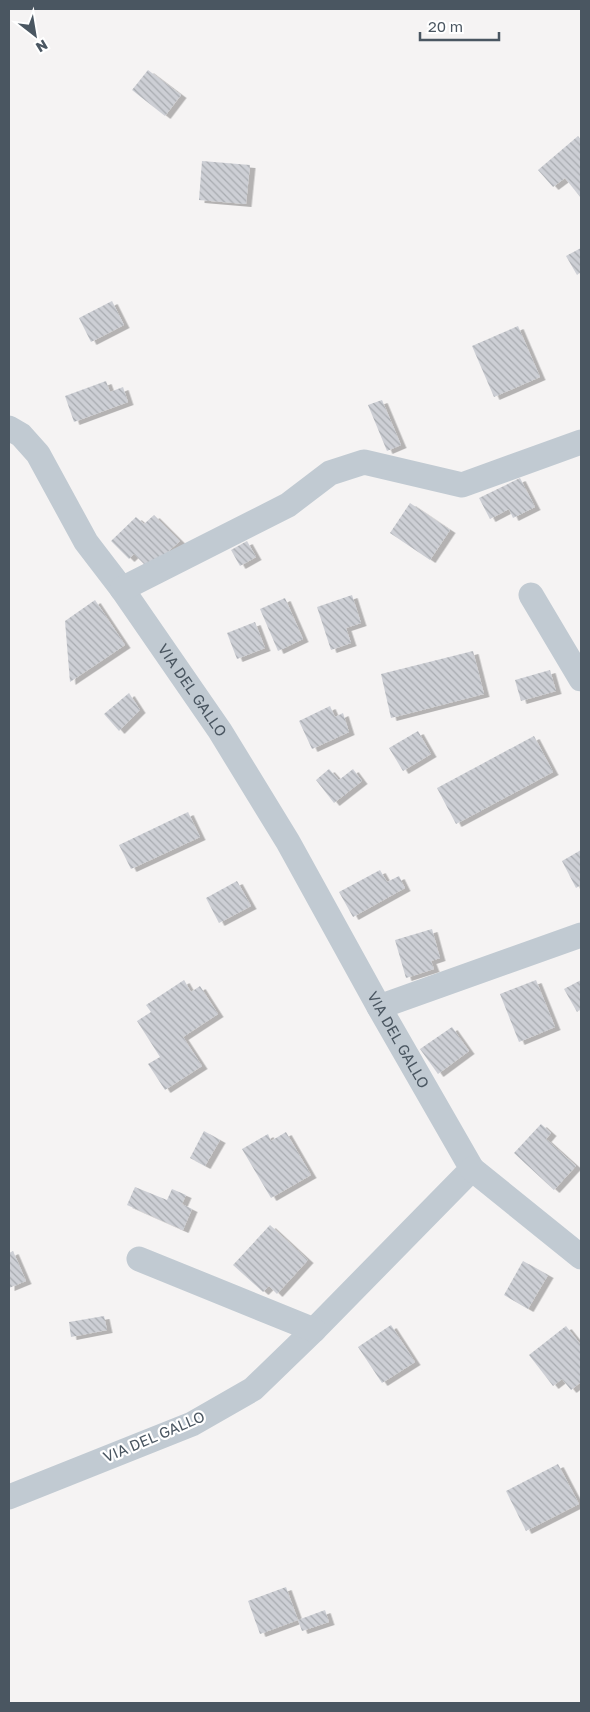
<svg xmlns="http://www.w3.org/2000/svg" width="590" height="1712" font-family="'Golos Text',sans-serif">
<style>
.building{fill:url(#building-back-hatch);filter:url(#shadow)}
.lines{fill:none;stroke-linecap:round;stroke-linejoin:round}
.street{stroke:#c1cad2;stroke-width:25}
.labels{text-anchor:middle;stroke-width:4.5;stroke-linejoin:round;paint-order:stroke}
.street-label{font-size:15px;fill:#4a5661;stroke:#fff}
</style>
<defs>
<pattern id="building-back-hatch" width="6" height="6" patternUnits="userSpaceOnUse" patternTransform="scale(1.25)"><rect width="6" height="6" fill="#cdcfd5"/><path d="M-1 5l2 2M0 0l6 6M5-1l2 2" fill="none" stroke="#a8abb0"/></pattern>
<filter id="shadow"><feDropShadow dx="5.5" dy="3" stdDeviation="0" flood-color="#0004"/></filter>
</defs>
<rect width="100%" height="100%" fill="#f5f3f3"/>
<g class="building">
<path d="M 148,70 L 181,95 L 165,116 L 132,90 Z"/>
<path d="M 578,136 L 581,140 L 581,198 L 565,178 L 553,187 L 538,170 Z"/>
<path d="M 202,161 L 250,165 L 246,204 L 199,200 Z"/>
<path d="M 581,248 L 581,272 L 577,275 L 566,256 Z"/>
<path d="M 112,301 L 124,325 L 91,342 L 79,318 Z"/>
<path d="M 518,326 L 540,377 L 494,397 L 472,346 Z"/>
<path d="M 106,381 L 110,392 L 123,387 L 128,402 L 74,422 L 65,396 Z"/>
<path d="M 382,400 L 401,445 L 387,451 L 368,405 Z"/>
<path d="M 520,478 L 535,507 L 513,518 L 509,509 L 490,519 L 479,498 Z"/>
<path d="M 410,503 L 450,530 L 430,560 L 390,533 Z"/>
<path d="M 154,515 L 180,541 L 163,556 L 145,565 L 134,554 L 129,559 L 111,541 L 136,517 L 144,524 Z"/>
<path d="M 247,541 L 256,557 L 240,566 L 231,550 Z"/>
<path d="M 352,595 L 361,623 L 346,628 L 351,643 L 331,650 L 317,607 Z"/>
<path d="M 285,598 L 303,639 L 278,651 L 260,609 Z"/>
<path d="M 95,600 L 125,645 L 70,682 L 65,621 Z"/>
<path d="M 255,622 L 265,648 L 237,659 L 227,633 Z"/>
<path d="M 473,651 L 484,694 L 391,718 L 381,674 Z"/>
<path d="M 550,670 L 556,691 L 521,701 L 515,680 Z"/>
<path d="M 129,693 L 140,710 L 119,731 L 104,714 Z"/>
<path d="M 330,706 L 335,717 L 343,713 L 349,732 L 312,749 L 299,721 Z"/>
<path d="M 418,731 L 431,754 L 403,771 L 389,748 Z"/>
<path d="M 534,736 L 553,772 L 456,824 L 437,788 Z"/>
<path d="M 329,769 L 339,780 L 353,769 L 362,781 L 334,803 L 316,780 Z"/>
<path d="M 188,812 L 200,837 L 131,869 L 119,845 Z"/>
<path d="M 581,850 L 581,885 L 576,888 L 562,861 Z"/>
<path d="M 380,870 L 387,882 L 399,876 L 405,888 L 353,917 L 339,892 Z"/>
<path d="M 237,881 L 251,906 L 219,923 L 206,898 Z"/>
<path d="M 432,929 L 440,958 L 431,961 L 434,969 L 406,978 L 395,940 Z"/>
<path d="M 184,980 L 191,992 L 200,986 L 218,1014 L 183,1037 L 202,1066 L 165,1090 L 148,1064 L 160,1057 L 137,1021 L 151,1012 L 146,1005 Z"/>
<path d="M 536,980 L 555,1027 L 519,1042 L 500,994 Z"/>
<path d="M 581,980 L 581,1009 L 577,1012 L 564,989 Z"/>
<path d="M 452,1027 L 469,1051 L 438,1074 L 420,1049 Z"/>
<path d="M 541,1124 L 551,1133 L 546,1139 L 576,1166 L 554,1190 L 514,1153 Z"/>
<path d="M 204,1131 L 220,1140 L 205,1166 L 190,1158 Z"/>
<path d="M 286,1132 L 311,1175 L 271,1198 L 242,1149 L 268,1134 L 271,1141 Z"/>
<path d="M 135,1187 L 167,1200 L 172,1189 L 186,1195 L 182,1204 L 192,1209 L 183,1230 L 127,1205 Z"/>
<path d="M 270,1225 L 308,1260 L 277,1294 L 269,1286 L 263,1292 L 233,1265 Z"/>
<path d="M 13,1251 L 26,1281 L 9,1288 L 9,1253 Z"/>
<path d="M 523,1261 L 548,1275 L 528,1309 L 504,1295 Z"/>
<path d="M 104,1316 L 107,1330 L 71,1337 L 69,1322 Z"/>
<path d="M 391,1325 L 415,1362 L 382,1383 L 358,1347 Z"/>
<path d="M 566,1326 L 581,1345 L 581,1382 L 571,1390 L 562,1379 L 553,1386 L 529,1355 Z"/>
<path d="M 558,1464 L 579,1504 L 526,1531 L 506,1491 Z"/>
<path d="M 286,1587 L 298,1620 L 260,1634 L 248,1601 Z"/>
<path d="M 325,1610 L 329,1622 L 302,1631 L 298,1620 Z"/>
</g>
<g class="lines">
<g class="street">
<path id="s1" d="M 9,428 L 21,435 L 38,454 L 86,542 L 122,589 L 220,731 L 288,842 L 379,1007 L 472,1169 L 314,1330 L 253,1389 L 192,1424 L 9,1497"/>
<path d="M 122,589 L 288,505 L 330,473 L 364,462 L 462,485 L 581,442"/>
<path d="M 531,595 L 581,679"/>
<path d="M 379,1007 L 581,935"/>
<path d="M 472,1169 L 581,1257"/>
<path d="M 139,1259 L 314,1330"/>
</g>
</g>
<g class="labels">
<g class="street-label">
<text dy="5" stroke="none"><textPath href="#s1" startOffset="322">VIA DEL GALLO</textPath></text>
<text dy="5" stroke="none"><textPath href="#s1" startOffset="728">VIA DEL GALLO</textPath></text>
<text transform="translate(154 1437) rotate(-23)" y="5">VIA DEL GALLO</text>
</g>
</g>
<rect width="590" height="1712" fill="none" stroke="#4a5661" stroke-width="20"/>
<g transform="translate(35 35) rotate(149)" stroke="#ffffff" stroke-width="4" paint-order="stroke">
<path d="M0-4L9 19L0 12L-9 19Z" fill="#4a5661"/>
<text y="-8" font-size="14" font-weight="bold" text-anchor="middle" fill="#4a5661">N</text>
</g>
<path d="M420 32v8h79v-8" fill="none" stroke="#4a5661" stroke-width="2.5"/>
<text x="428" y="32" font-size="15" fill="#4a5661" stroke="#ffffff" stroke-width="4" paint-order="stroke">20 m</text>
</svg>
